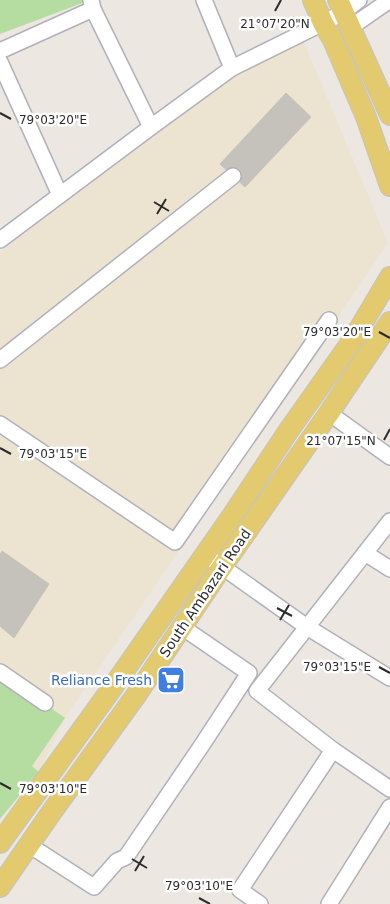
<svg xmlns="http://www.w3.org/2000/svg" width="390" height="904" font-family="'DejaVu Sans',sans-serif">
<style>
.education{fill:#ece4d1}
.green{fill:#b5dda2}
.building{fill:#c5c1bb;stroke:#c7c3b9}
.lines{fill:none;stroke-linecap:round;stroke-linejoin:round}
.minor-casing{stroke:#b0b1bb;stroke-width:18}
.major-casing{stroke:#c4c4c4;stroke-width:22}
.minor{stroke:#fff;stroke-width:15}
.major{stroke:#e3ca6e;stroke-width:20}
.ticks{fill:none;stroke:#2c2c2c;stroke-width:2}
.labels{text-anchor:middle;stroke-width:5;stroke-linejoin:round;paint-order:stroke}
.street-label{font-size:14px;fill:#2c2c2c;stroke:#fff}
.shop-label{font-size:14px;fill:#366cbe;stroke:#fff;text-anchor:end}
.ticks-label{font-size:12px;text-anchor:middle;fill:#2c2c2c;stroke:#fff;stroke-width:5;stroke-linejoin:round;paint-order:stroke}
</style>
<rect width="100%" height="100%" fill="#ece7e0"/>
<path class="education" d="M 298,28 L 388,243 L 65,718 L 39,772 L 0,819 L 0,252 Z"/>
<g class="green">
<path d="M 0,0 L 84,0 L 85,2 L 0,34 Z"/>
<path d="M 0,672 L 65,718 L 32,766 L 39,772 L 0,819 Z"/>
</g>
<g class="building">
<path d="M 286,93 L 311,117 L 245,187 L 220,164 Z"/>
<path d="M 2,551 L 49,584 L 14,638 L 0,626 L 0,555 Z"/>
</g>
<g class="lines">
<defs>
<g id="minor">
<path d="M 91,0 L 93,9 L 151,127"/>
<path d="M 204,0 L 232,68"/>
<path d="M 351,27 L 390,0"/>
<path d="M 0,51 L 93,9"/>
<path d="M 0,62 L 60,195"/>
<path d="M 0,240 L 151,127 L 232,68 L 323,23 L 344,12 L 359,0"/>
<path d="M 0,360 L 233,176"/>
<path d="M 329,413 L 390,457"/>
<path d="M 0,424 L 175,542 L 329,320"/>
<path d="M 390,521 L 257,691 L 333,750 L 390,789"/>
<path d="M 365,553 L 390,569"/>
<path d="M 214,561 L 307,627 L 390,678"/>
<path d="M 0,672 L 45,703"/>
<path d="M 29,845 L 94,887 L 117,861 L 126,857 L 202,745 L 249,673 L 182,627"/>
<path d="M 260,904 L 240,890 L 333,750"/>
<path d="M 329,904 L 390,807"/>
</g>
<g id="major">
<path d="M 313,0 L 323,23 L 333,40 L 366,117 L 390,186"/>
<path d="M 338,0 L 390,115"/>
<path d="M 0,843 L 110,691 L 232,516 L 289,430 L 352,341 L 390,277"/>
<path d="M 0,887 L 51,813 L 137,694 L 222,567 L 329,413 L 390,322"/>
</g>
</defs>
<use href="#minor" class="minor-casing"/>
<use href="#major" class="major-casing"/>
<use href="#minor" class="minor"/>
<use href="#major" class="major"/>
</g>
<path class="ticks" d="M 275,11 L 281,0M 0,113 L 11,119M 154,202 L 169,211M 157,214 L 166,199M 379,332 L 390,338M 384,440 L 390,429M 0,448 L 11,454M 277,608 L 292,616M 280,620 L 289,605M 379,667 L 390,673M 0,783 L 11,789M 132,859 L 147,868M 135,871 L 144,856M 199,898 L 210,904"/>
<defs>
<symbol id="supermarket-square" viewBox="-11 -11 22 22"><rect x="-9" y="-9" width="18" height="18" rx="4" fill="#3f7fe0" stroke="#fff"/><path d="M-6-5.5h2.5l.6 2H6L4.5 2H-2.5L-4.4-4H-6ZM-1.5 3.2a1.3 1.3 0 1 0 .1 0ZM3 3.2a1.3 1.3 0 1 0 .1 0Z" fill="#fff"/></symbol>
</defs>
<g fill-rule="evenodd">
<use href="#supermarket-square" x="155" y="664" width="32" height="32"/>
</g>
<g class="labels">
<g class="street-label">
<text transform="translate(205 593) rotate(-56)" y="5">South Ambazari Road</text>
</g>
<g class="shop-label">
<text x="152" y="685">Reliance Fresh</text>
</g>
</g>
<g class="ticks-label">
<text x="275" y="28">21°07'20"N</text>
<text x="53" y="124">79°03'20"E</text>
<text x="337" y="336">79°03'20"E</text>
<text x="341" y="445">21°07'15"N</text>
<text x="53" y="458">79°03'15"E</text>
<text x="337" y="671">79°03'15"E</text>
<text x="53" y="793">79°03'10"E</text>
<text x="199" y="890">79°03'10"E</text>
</g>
</svg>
